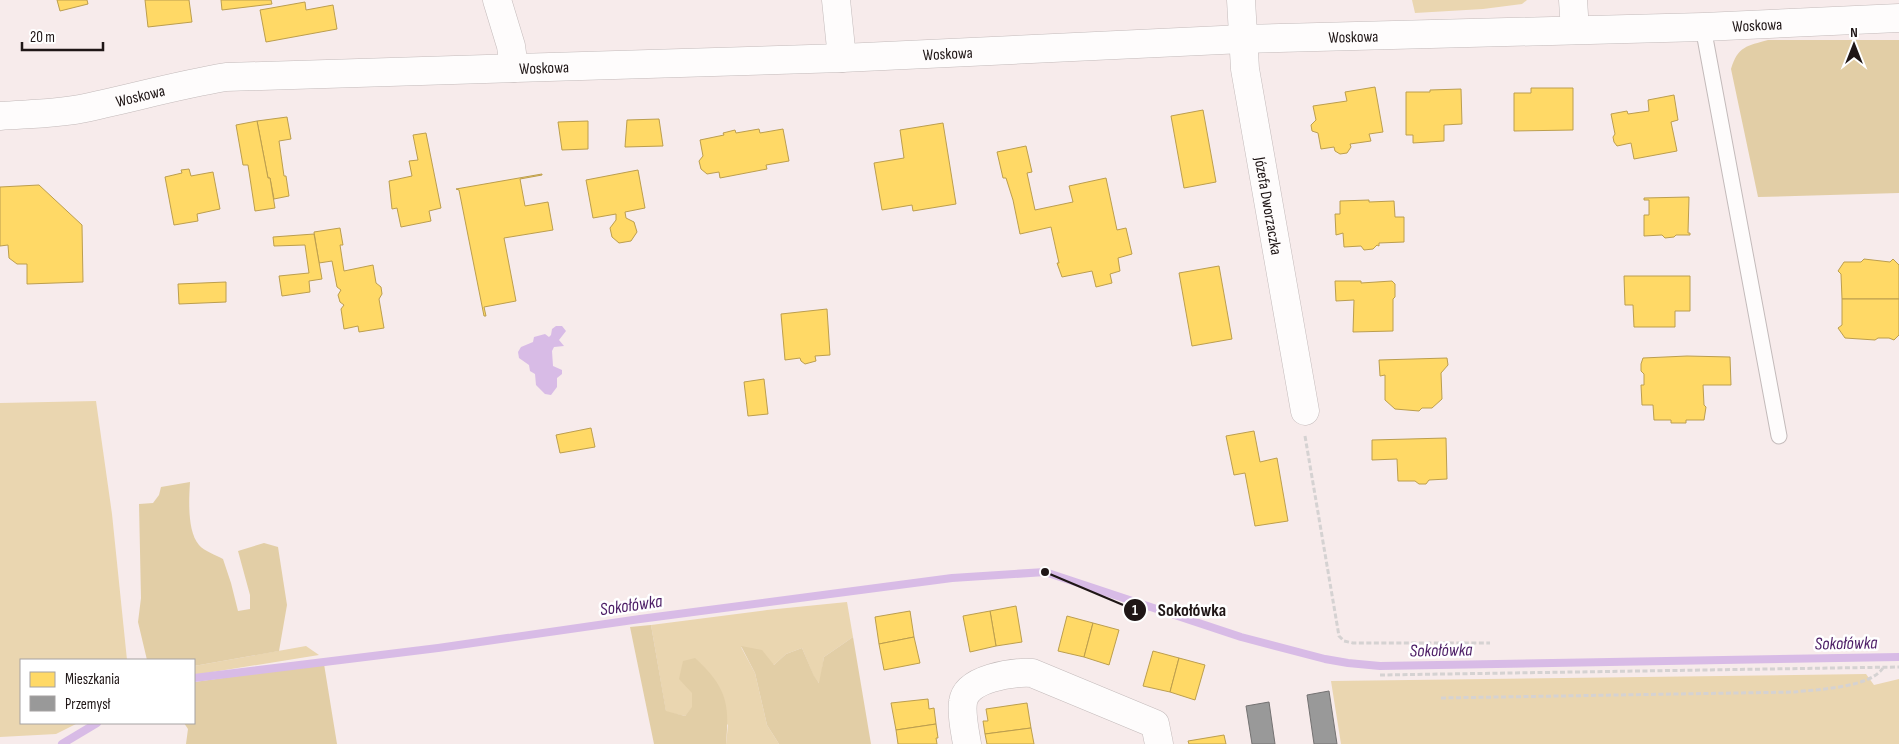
<svg xmlns="http://www.w3.org/2000/svg" width="1899" height="744" font-family="'Sofia Sans Condensed',sans-serif">
<style>
.green{fill:#ead6b0}
.forest{fill:#e2cea6}
.water{fill:#d8bbe6}
.homes{fill:#ffd966;stroke:#bc9e4e}
.industry{fill:#999;stroke:#747272}
.lines{fill:none;stroke-linecap:round;stroke-linejoin:round}
.stream{stroke:#d8bbe6;stroke-width:8}
.lane-casing{stroke:#c3baba;stroke-width:17}
.street-casing{stroke:#c3baba;stroke-width:29}
.path{stroke:#d5d2d2;stroke-width:3;stroke-dasharray:5 2.5;stroke-linecap:butt}
.lane{stroke:#fefcfc;stroke-width:15}
.street{stroke:#fefcfc;stroke-width:28}
.labels{text-anchor:middle;stroke-width:5;stroke-linejoin:round;paint-order:stroke}
.street-label{font-size:16px;fill:#1f1616;stroke:#fff}
.water-label{font-size:18px;font-style:italic;fill:#4d1e67;stroke:#fff}
.leader{fill:none;stroke:#1f1616;stroke-width:2}
.callout-dot{fill:#1f1616;stroke:#fff;stroke-width:2}
.mark-label{font-size:15px;text-anchor:middle;font-weight:bold;fill:#fff}
.callout-label{font-size:18px;text-anchor:middle;font-weight:bold;fill:#1f1616;stroke:#fff;stroke-width:5;stroke-linejoin:round;paint-order:stroke}
</style>
<rect width="100%" height="100%" fill="#f7ebeb"/>
<g class="green">
<path d="M 1412,0 L 1527,0 L 1522,4 L 1483,9 L 1415,13 Z"/>
<path d="M 96,401 L 112,514 L 127,660 L 21,660 L 21,723 L 78,723 L 56,734 L 0,737 L 0,403 Z"/>
<path d="M 847,602 L 853,637 L 824,657 L 820,684 L 814,677 L 802,648 L 786,654 L 774,665 L 741,647 L 755,673 L 767,725 L 779,744 L 726,744 L 728,725 L 692,693 L 692,708 L 685,716 L 666,712 L 651,625 L 767,610 Z"/>
<path d="M 306,646 L 319,655 L 194,675 L 194,666 Z"/>
<path d="M 1866,674 L 1874,685 L 1899,679 L 1899,744 L 1341,744 L 1331,681 Z"/>
</g>
<g class="forest">
<path d="M 1768,40 L 1899,40 L 1899,193 L 1758,197 L 1731,69 C 1738,46 1747,46 1768,40 Z"/>
<path d="M 190,482 C 189,499 187,531 199,545 C 204,551 216,555 223,559 L 231,583 L 238,611 L 250,609 L 250,595 L 238,551 L 264,543 L 278,547 L 287,605 L 279,651 L 194,666 L 194,660 L 147,660 L 138,622 L 141,598 L 139,504 L 153,503 L 159,495 L 161,487 Z"/>
<path d="M 651,625 L 666,711 L 685,716 L 692,707 L 692,693 L 679,679 L 683,661 L 695,658 C 726,687 730,702 726,744 L 654,744 L 630,627 Z"/>
<path d="M 853,637 L 871,744 L 779,744 L 767,725 L 755,673 L 741,646 L 762,650 L 774,665 L 786,654 L 802,648 L 814,676 L 819,683 L 824,657 Z"/>
<path d="M 324,664 L 337,744 L 186,744 L 188,729 L 184,723 L 194,723 L 194,682 Z"/>
</g>
<path class="water" d="M 556,326 L 562,326 L 566,331 L 559,340 L 564,346 L 554,347 L 552,351 L 553,366 L 562,370 L 562,374 L 557,378 L 557,387 L 551,395 L 545,394 L 536,385 L 535,374 L 530,371 L 529,365 L 519,358 L 518,352 L 521,347 L 533,342 L 534,337 L 545,334 L 549,337 L 551,335 L 552,329 Z"/>
<g class="homes">
<path d="M 57,0 L 87,0 L 88,4 L 60,11 Z"/>
<path d="M 145,0 L 189,0 L 192,22 L 148,27 Z"/>
<path d="M 221,0 L 271,0 L 272,4 L 222,10 Z"/>
<path d="M 305,2 L 306,10 L 333,5 L 337,29 L 266,42 L 260,10 Z"/>
<path d="M 1375,87 L 1383,132 L 1369,134 L 1371,141 L 1350,144 L 1351,147 L 1347,153 L 1340,154 L 1335,151 L 1334,147 L 1321,149 L 1318,133 L 1312,131 L 1311,125 L 1316,120 L 1313,106 L 1347,101 L 1345,92 Z"/>
<path d="M 1531,88 L 1573,88 L 1573,130 L 1514,131 L 1514,93 L 1531,93 Z"/>
<path d="M 1461,89 L 1462,124 L 1444,125 L 1444,141 L 1413,143 L 1413,135 L 1406,135 L 1406,92 L 1430,92 L 1430,90 Z"/>
<path d="M 1674,95 L 1678,120 L 1671,122 L 1677,151 L 1634,159 L 1631,143 L 1617,146 L 1614,142 L 1613,137 L 1615,134 L 1611,114 L 1627,111 L 1628,114 L 1649,111 L 1648,100 Z"/>
<path d="M 1203,110 L 1216,182 L 1184,188 L 1171,116 Z"/>
<path d="M 287,117 L 291,139 L 279,141 L 284,176 L 286,176 L 289,196 L 274,199 L 270,178 L 268,178 L 257,121 Z"/>
<path d="M 659,119 L 663,146 L 625,147 L 627,120 Z"/>
<path d="M 257,121 L 268,178 L 270,178 L 275,208 L 255,211 L 248,165 L 243,165 L 236,125 Z"/>
<path d="M 588,121 L 588,149 L 562,150 L 558,122 Z"/>
<path d="M 943,123 L 956,204 L 913,211 L 912,205 L 882,210 L 874,163 L 904,158 L 900,130 Z"/>
<path d="M 759,129 L 760,133 L 783,129 L 789,161 L 766,165 L 767,169 L 720,178 L 719,172 L 707,174 L 701,169 L 699,161 L 703,156 L 700,140 L 724,135 L 723,133 L 735,130 L 736,133 Z"/>
<path d="M 426,133 L 441,208 L 429,211 L 431,221 L 401,227 L 397,208 L 392,209 L 389,181 L 412,176 L 409,161 L 418,160 L 413,135 Z"/>
<path d="M 1026,146 L 1032,172 L 1027,173 L 1035,210 L 1073,202 L 1069,186 L 1106,178 L 1117,230 L 1126,228 L 1132,254 L 1118,258 L 1120,271 L 1110,274 L 1112,283 L 1096,287 L 1092,271 L 1062,277 L 1057,263 L 1059,263 L 1051,227 L 1020,234 L 1013,200 L 1006,178 L 1003,178 L 997,152 Z"/>
<path d="M 189,169 L 191,176 L 213,172 L 220,209 L 197,214 L 198,221 L 174,225 L 165,177 L 182,173 L 181,170 Z"/>
<path d="M 638,170 L 645,208 L 625,212 L 626,218 L 634,222 L 637,232 L 631,241 L 619,243 L 612,237 L 610,228 L 616,220 L 616,214 L 593,218 L 586,180 Z"/>
<path d="M 542,174 L 542,175 L 520,179 L 525,206 L 548,202 L 553,230 L 504,238 L 516,301 L 484,307 L 486,316 L 484,316 L 459,190 L 456,189 Z"/>
<path d="M 39,185 L 82,225 L 83,282 L 27,284 L 27,264 L 17,264 L 9,258 L 8,245 L 0,246 L 0,187 Z"/>
<path d="M 1689,197 L 1688,233 L 1690,233 L 1690,235 L 1676,235 L 1674,237 L 1665,238 L 1662,235 L 1644,236 L 1644,215 L 1649,215 L 1649,200 L 1644,200 L 1644,198 Z"/>
<path d="M 1369,200 L 1369,202 L 1394,201 L 1395,217 L 1404,217 L 1404,242 L 1379,243 L 1379,246 L 1377,245 L 1373,249 L 1364,250 L 1361,246 L 1344,247 L 1343,233 L 1336,235 L 1335,214 L 1340,214 L 1340,201 Z"/>
<path d="M 340,228 L 343,245 L 340,245 L 344,271 L 373,265 L 376,283 L 381,287 L 382,294 L 379,299 L 384,328 L 359,332 L 358,326 L 344,329 L 341,309 L 344,305 L 340,302 L 338,295 L 341,290 L 337,287 L 332,261 L 319,263 L 314,232 Z"/>
<path d="M 314,234 L 322,279 L 309,281 L 310,292 L 282,296 L 279,276 L 309,273 L 305,245 L 274,246 L 273,237 Z"/>
<path d="M 1864,259 L 1890,262 L 1893,259 L 1899,265 L 1899,299 L 1842,299 L 1841,274 L 1838,271 L 1844,262 L 1861,262 Z"/>
<path d="M 1219,266 L 1232,339 L 1192,346 L 1179,273 Z"/>
<path d="M 1624,276 L 1690,276 L 1690,311 L 1675,311 L 1675,327 L 1634,327 L 1633,305 L 1625,305 Z"/>
<path d="M 1335,281 L 1361,281 L 1361,283 L 1392,281 L 1395,284 L 1395,297 L 1393,299 L 1393,331 L 1353,332 L 1354,300 L 1336,301 Z"/>
<path d="M 226,282 L 226,302 L 179,304 L 178,284 Z"/>
<path d="M 1842,299 L 1899,299 L 1899,335 L 1894,340 L 1889,338 L 1878,338 L 1875,340 L 1845,338 L 1838,328 L 1842,325 Z"/>
<path d="M 827,309 L 830,355 L 815,356 L 816,361 L 805,364 L 801,361 L 800,358 L 785,360 L 781,314 Z"/>
<path d="M 1687,356 L 1730,357 L 1731,385 L 1703,385 L 1704,405 L 1706,407 L 1704,420 L 1686,420 L 1686,423 L 1671,423 L 1671,420 L 1654,420 L 1653,405 L 1642,405 L 1641,385 L 1644,385 L 1644,374 L 1641,371 L 1641,364 L 1643,358 Z"/>
<path d="M 1447,358 L 1448,365 L 1441,373 L 1442,399 L 1432,408 L 1422,408 L 1419,411 L 1395,409 L 1385,400 L 1385,375 L 1380,376 L 1379,360 Z"/>
<path d="M 764,379 L 768,414 L 748,416 L 744,382 Z"/>
<path d="M 591,428 L 595,447 L 560,453 L 556,435 Z"/>
<path d="M 1254,431 L 1260,462 L 1277,458 L 1288,521 L 1255,526 L 1245,473 L 1234,475 L 1226,436 Z"/>
<path d="M 1446,438 L 1447,479 L 1429,480 L 1426,484 L 1419,484 L 1415,481 L 1398,481 L 1397,459 L 1372,460 L 1372,440 Z"/>
<path d="M 1016,606 L 1022,642 L 996,646 L 990,611 Z"/>
<path d="M 910,611 L 914,637 L 879,644 L 875,617 Z"/>
<path d="M 990,611 L 996,646 L 970,652 L 963,616 Z"/>
<path d="M 1067,616 L 1093,623 L 1084,657 L 1058,651 Z"/>
<path d="M 1093,623 L 1119,630 L 1109,665 L 1084,657 Z"/>
<path d="M 914,637 L 920,663 L 884,670 L 879,644 Z"/>
<path d="M 1153,651 L 1179,658 L 1170,692 L 1143,686 Z"/>
<path d="M 1179,658 L 1205,665 L 1195,700 L 1170,692 Z"/>
<path d="M 928,699 L 929,709 L 934,708 L 936,724 L 896,730 L 891,703 Z"/>
<path d="M 1027,703 L 1031,728 L 985,734 L 983,721 L 988,721 L 986,709 Z"/>
<path d="M 936,724 L 938,738 L 936,738 L 937,744 L 898,744 L 896,730 Z"/>
<path d="M 1031,728 L 1034,744 L 987,744 L 985,734 Z"/>
<path d="M 1224,735 L 1226,744 L 1189,744 L 1188,741 Z"/>
</g>
<g class="industry">
<path d="M 1329,691 L 1337,744 L 1314,744 L 1307,695 Z"/>
<path d="M 1269,702 L 1275,744 L 1252,744 L 1246,706 Z"/>
</g>
<g class="lines">
<g class="stream">
<path d="M 194,678 L 438,648 L 640,619 L 952,578 L 1045,572 L 1241,637 L 1325,659 L 1348,663 L 1380,666 L 1899,657"/>
<path d="M 62,744 L 97,723"/>
</g>
<defs>
<path id="lane" d="M 1703,27 L 1779,436"/>
<g id="street">
<path d="M 497,0 L 511,46 L 514,68"/>
<path d="M 836,0 L 842,58"/>
<path id="s1" d="M 1241,0 L 1245,69 L 1305,411"/>
<path d="M 1573,0 L 1575,30"/>
<path id="s2" d="M 0,116 C 27,114 54,114 80,109 C 129,99 177,85 226,77 L 842,58 L 1243,39 L 1703,27 L 1899,18"/>
<path d="M 967,744 C 965,731 961,715 963,702 C 966,678 1013,672 1032,673 L 1155,724 L 1159,744"/>
</g>
</defs>
<use href="#lane" class="lane-casing"/>
<use href="#street" class="street-casing"/>
<g class="path">
<path d="M 1305,436 L 1339,636 L 1344,641 L 1353,643 L 1490,643"/>
<path d="M 1380,675 L 1899,667"/>
<path d="M 1441,698 L 1795,692 C 1819,689 1869,688 1883,668"/>
</g>
<use href="#lane" class="lane"/>
<use href="#street" class="street"/>
</g>
<g class="labels">
<g class="street-label">
<text dy="6" stroke="none"><textPath href="#s2" startOffset="1762">Woskowa</textPath></text>
<text dy="6" stroke="none"><textPath href="#s2" startOffset="1358">Woskowa</textPath></text>
<text dy="6" stroke="none"><textPath href="#s2" startOffset="952">Woskowa</textPath></text>
<text dy="6" stroke="none"><textPath href="#s2" startOffset="548">Woskowa</textPath></text>
<text dy="6" stroke="none"><textPath href="#s2" startOffset="142">Woskowa</textPath></text>
<text dy="6" stroke="none"><textPath href="#s1" startOffset="208">Józefa Dworzaczka</textPath></text>
</g>
<g class="water-label">
<text transform="translate(631 605) rotate(-8)" y="6">Sokołówka</text>
<text transform="translate(1846 643) rotate(-1)" y="6">Sokołówka</text>
<text transform="translate(1441 650) rotate(-1)" y="6">Sokołówka</text>
</g>
</g>
<path class="leader" d="M1045 572L1135 610"/>
<g class="callout-dot">
<circle cx="1045" cy="572" r="5"/>
<circle cx="1135" cy="610" r="12"/>
</g>
<g class="mark-label">
<text x="1135" y="615">1</text>
</g>
<g class="callout-label">
<text x="1192" y="616">Sokołówka</text>
</g>
<rect x="20" y="659" width="175" height="65" fill="#ffffff" stroke="#a5a2a2"/>
<rect x="30" y="672" width="25" height="15" fill="#ffd966" stroke="#a5a2a2"/>
<text x="65" y="684" font-size="15" fill="#1f1616">Mieszkania</text>
<rect x="30" y="696" width="25" height="15" fill="#999999" stroke="#a5a2a2"/>
<text x="65" y="709" font-size="15" fill="#1f1616">Przemysł</text>
<g transform="translate(1854 45)" stroke="#ffffff" stroke-width="4" paint-order="stroke">
<path d="M0-4L9 19L0 12L-9 19Z" fill="#1f1616"/>
<text y="-8" font-size="14" font-weight="bold" text-anchor="middle" fill="#1f1616">N</text>
</g>
<path d="M22 42v8h81v-8" fill="none" stroke="#1f1616" stroke-width="2.5"/>
<text x="30" y="42" font-size="15" fill="#1f1616" stroke="#ffffff" stroke-width="4" paint-order="stroke">20 m</text>
</svg>
